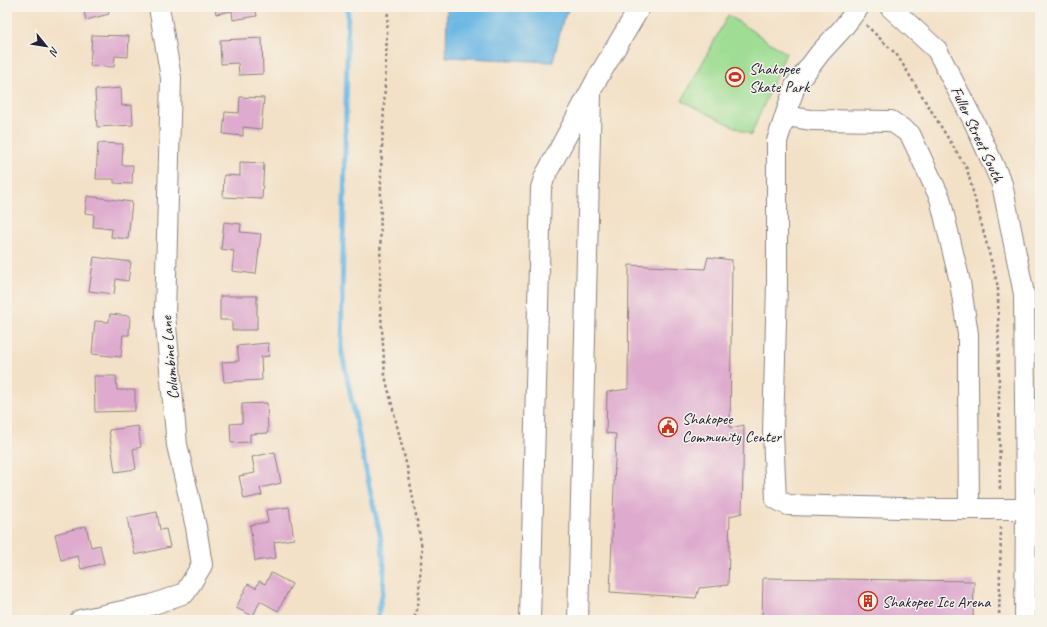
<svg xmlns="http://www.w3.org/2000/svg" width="1047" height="627" font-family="Caveat,sans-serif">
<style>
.green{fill:#9edd93;stroke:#608067}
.water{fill:#6bb7e4;stroke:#466c90}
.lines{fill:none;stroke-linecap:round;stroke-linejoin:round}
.stream{stroke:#6bb7e4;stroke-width:5}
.building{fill:#deaace}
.minor-casing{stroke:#8a8281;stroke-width:22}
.path{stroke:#8a8281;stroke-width:2.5;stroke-dasharray:3 3;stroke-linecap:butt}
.minor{stroke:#fff;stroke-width:20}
.labels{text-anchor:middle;stroke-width:3;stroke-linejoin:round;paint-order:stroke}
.poi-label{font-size:16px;fill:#22223b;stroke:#f7f3e8;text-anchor:start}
.street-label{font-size:16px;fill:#22223b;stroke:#f7f3e8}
</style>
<rect width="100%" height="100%" fill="#f7f3e8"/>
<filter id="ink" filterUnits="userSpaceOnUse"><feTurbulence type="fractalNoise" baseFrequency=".025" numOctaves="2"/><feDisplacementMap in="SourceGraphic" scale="8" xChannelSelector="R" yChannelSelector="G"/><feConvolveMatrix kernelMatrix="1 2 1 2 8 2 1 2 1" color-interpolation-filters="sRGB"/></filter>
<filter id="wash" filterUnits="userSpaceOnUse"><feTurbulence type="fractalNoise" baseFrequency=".012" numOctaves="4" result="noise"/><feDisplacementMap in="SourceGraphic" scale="16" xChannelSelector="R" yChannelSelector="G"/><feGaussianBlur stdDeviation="0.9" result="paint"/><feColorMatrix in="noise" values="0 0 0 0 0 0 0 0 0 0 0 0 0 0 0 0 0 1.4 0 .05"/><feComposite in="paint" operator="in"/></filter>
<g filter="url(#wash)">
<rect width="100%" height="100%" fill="#f3e1c7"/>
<path class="green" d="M 728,15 L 786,53 L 751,135 L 682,101 Z"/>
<path class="water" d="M 447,7 L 570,7 L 563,20 L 553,62 L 446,57 Z"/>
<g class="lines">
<path class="stream" d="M 348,7 L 341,348 L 369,485 L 381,539 L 384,566 L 383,590 L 377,620"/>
</g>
<g id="blocks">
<g class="building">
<path d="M 83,7 L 107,7 L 109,14 L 86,20 Z"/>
<path d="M 215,7 L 255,7 L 257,16 L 233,20 L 232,11 L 216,14 Z"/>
<path d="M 92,35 L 129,36 L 128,57 L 115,56 L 114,67 L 90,66 Z"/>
<path d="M 262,38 L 263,74 L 239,75 L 238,63 L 221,64 L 220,40 Z"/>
<path d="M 121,88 L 122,106 L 132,105 L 133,125 L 97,127 L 95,90 Z"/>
<path d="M 240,97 L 264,98 L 261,129 L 243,127 L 243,136 L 223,134 L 225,112 L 239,113 Z"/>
<path d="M 98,143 L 123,144 L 122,165 L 133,165 L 132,184 L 114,183 L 114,179 L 96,179 Z"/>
<path d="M 240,162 L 264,163 L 262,199 L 223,197 L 224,175 L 240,176 Z"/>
<path d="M 87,196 L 132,202 L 128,239 L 111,237 L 112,229 L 93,227 L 94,214 L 85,213 Z"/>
<path d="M 224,222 L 241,224 L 240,232 L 261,234 L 256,274 L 232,271 L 234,251 L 221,249 Z"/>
<path d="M 94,257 L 131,262 L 128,281 L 116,279 L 114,294 L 89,291 Z"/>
<path d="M 708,257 L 732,260 L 730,428 L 744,425 L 742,513 L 730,516 L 728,585 L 699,588 L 696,598 L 610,592 L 616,434 L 606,433 L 607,392 L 628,389 L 629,265 L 705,269 Z"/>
<path d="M 220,296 L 257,296 L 257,330 L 232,330 L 232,320 L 220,320 Z"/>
<path d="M 110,314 L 130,316 L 129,335 L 123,335 L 121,357 L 92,354 L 95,321 L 109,322 Z"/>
<path d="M 268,343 L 269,356 L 261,357 L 262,380 L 224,382 L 222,362 L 239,361 L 237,346 Z"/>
<path d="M 94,376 L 116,376 L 117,390 L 135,390 L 135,411 L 95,412 Z"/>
<path d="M 267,403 L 268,433 L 250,434 L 250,442 L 231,443 L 230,424 L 242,423 L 242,404 Z"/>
<path d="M 138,426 L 141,447 L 133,449 L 136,469 L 115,472 L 109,430 Z"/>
<path d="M 275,452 L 281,483 L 260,488 L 262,495 L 244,499 L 239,476 L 255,473 L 252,457 Z"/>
<path d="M 289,507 L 294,539 L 274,542 L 276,558 L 255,561 L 250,525 L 268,522 L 266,510 Z"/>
<path d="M 157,512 L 160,530 L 166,529 L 170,547 L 135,555 L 127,518 Z"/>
<path d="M 86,526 L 91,547 L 100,545 L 104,563 L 81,569 L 78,556 L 61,560 L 55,534 Z"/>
<path d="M 271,573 L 292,584 L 278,611 L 260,601 L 253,616 L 236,608 L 248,584 L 256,588 L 259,581 L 265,584 Z"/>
<path d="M 763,578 L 974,581 L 973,620 L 762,620 Z"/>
</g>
</g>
</g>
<g filter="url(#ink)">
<use href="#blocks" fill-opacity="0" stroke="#8a8281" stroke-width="1"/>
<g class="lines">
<defs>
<g id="minor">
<path d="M 859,7 L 842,29 L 820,53 L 795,86 L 777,141 L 777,283 L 773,433 L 776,499 L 788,505 L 936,509 L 1040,509"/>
<path d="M 890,7 L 937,50 L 975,124 L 1002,184 L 1024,294 L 1026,508 L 1025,620"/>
<path d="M 786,116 L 811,120 L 891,121 L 910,134 L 940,198 L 960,282 L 968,334 L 968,380 L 969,509"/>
<path d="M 80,620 L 151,605 L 185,593 L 202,565 L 196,527 L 177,445 L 165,315 L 171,78 L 159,7"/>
<path d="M 530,620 L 541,188 L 545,176 L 597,79 L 640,7"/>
<path d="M 578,620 L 591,94"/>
</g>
</defs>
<use href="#minor" class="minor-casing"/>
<g class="path">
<path d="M 388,7 L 385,84 L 381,170 L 380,299 L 385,376 L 408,471 L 422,548 L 418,606 L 414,620"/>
<path d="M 866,25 L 897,55 L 967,169 L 998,287 L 1000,492"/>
<path d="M 999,620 L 1001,527"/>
</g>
<use href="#minor" class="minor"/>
</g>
</g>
<defs>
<symbol id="stadium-ring" viewBox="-11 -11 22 22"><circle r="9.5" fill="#f7f3e8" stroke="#c8321e" stroke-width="1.5"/><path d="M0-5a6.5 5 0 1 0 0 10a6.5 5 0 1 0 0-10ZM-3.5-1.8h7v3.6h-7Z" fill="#c8321e"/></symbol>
<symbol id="civic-ring" viewBox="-11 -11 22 22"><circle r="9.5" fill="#f7f3e8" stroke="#c8321e" stroke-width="1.5"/><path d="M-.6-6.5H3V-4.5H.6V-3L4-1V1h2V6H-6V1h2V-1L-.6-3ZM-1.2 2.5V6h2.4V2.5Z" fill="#c8321e"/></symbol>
<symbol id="building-ring" viewBox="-11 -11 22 22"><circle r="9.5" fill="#f7f3e8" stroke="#c8321e" stroke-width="1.5"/><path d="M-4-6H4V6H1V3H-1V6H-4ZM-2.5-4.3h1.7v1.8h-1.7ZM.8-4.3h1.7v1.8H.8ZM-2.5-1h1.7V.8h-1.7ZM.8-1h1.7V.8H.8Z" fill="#c8321e"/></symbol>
</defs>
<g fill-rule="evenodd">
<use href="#stadium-ring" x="724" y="66" width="22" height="22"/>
<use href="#civic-ring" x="657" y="416" width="22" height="22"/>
<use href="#building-ring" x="857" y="590" width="22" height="22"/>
</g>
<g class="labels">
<g class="poi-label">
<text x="749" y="74">Shakopee<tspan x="749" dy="18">Skate Park</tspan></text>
<text x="682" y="424">Shakopee<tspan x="682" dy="18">Community Center</tspan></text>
<text x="882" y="607">Shakopee Ice Arena</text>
</g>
<g class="street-label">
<text transform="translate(978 134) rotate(65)" y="6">Fuller Street South</text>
<text transform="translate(169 358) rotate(-95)" y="6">Columbine Lane</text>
</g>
</g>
<rect width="1047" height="627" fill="none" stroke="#f7f3e8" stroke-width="24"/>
<g transform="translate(46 46) rotate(120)" stroke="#f7f3e8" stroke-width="3" paint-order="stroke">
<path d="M0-3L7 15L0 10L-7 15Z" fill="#22223b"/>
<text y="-6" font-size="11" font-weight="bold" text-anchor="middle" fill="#22223b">N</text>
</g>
</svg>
